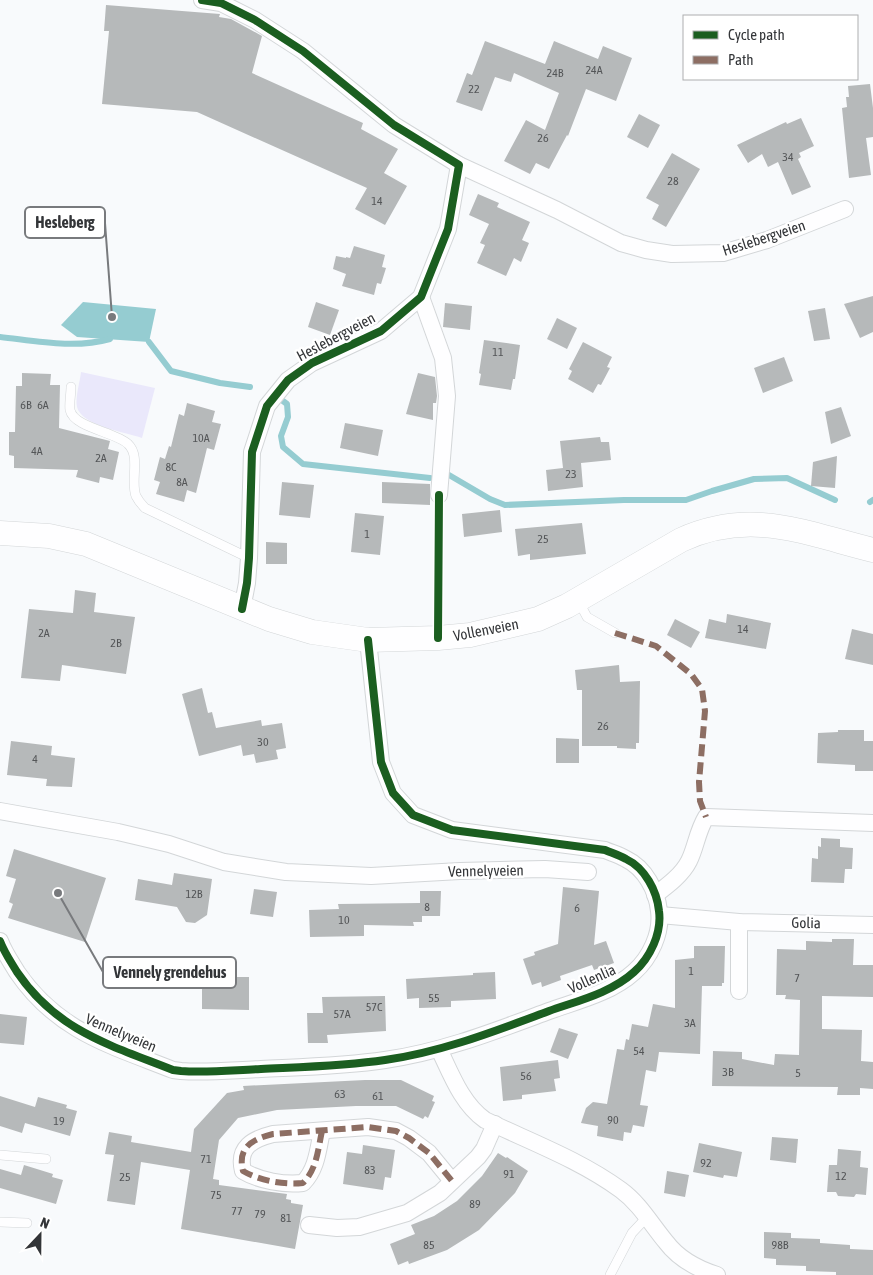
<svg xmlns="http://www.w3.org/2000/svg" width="873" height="1275" font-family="'Asap Condensed',sans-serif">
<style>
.green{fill:#eae8fb}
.water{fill:#95ccd1}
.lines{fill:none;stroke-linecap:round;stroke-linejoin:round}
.stream{stroke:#95ccd1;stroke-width:6}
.building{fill:#b6b9ba}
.lane-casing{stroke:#d3d6d8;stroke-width:10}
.street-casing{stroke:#d3d6d8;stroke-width:18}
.secondary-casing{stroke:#d3d6d8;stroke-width:25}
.lane{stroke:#fefeff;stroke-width:9}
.street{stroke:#fefeff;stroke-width:16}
.secondary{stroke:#fefeff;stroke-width:24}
.quiet{stroke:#8d6e63;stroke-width:6;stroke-dasharray:12 6;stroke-linecap:butt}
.cycleway-casing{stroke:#fff;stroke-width:11}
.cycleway{stroke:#1b5e20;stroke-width:8}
.labels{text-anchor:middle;stroke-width:5;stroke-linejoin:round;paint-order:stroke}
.number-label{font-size:12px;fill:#545658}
.street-label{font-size:15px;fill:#333538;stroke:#fff}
.leader{fill:none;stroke:#787a7d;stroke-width:2}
.callout-dot{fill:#787a7d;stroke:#fff;stroke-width:2}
.callout{fill:#fff;stroke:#787a7d;stroke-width:2}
.callout-label{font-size:16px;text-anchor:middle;font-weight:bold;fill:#333538}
</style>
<rect width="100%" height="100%" fill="#f8fafc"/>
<path class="green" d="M 81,372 L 155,388 L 142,438 C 125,432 82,426 77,407 C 75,397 80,382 81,372 Z"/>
<path class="water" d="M 83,302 L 156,309 L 149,342 L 77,337 L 61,325 Z"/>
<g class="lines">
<g class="stream">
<path d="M 0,337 C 36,341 74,349 110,339"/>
<path d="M 149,342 L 171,371 L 220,383 L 250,387"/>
<path d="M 283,401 L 287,404 L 288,417 L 281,436 L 283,447 L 303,464 L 430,478"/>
<path d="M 449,475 L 490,499 L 505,505 L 624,500 L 686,500 L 712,491 L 754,479 L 787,478 L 835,500"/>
<path d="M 870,502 L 873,500"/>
</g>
</g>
<g class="building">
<path d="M 106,5 L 220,14 L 219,17 L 231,19 L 262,36 L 252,73 L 363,123 L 361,129 L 398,149 L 384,173 L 407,186 L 385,225 L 355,209 L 367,188 L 197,112 L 102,104 L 109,31 L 104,31 Z"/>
<path d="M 485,41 L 545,64 L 554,41 L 598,59 L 603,46 L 632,58 L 616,101 L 586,89 L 568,136 L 567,135 L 549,169 L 536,163 L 530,174 L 504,161 L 526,120 L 545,130 L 559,93 L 514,73 L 511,82 L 495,77 L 482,111 L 456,102 L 467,73 L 472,75 Z"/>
<path d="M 870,84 L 873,108 L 873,137 L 866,138 L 871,175 L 849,178 L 842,108 L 847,107 L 846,97 L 849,97 L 848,86 Z"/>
<path d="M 639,114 L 660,125 L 648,148 L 627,137 Z"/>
<path d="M 801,118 L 814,146 L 799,153 L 801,157 L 798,159 L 811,187 L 792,195 L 778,162 L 768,167 L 762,154 L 748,163 L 737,145 L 786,122 L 787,124 Z"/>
<path d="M 672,153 L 700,169 L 666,227 L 652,219 L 659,205 L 646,198 Z"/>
<path d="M 478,194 L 499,203 L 497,207 L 530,222 L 522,240 L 529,243 L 521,262 L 514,258 L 506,276 L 477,263 L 485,245 L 480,243 L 489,224 L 469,215 Z"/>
<path d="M 354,246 L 385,255 L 382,267 L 386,268 L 381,284 L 377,283 L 374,295 L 342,286 L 346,274 L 333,269 L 336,256 L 346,258 L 346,257 L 350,258 Z"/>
<path d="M 873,296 L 873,332 L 860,338 L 844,304 Z"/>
<path d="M 316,302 L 339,310 L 330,335 L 308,327 Z"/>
<path d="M 445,303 L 472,306 L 470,330 L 443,327 Z"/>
<path d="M 825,308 L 830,339 L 814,341 L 808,311 Z"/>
<path d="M 557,318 L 577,328 L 567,349 L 547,339 Z"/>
<path d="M 484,340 L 520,345 L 515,379 L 513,379 L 511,390 L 479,385 L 481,374 L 479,373 Z"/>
<path d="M 583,342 L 612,357 L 607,367 L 610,368 L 601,385 L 598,384 L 593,393 L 568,379 L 572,371 L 569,369 Z"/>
<path d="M 784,357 L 793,381 L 763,393 L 754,368 Z"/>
<path d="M 22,373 L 51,374 L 50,385 L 60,385 L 59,428 L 110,441 L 108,449 L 119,452 L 113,480 L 100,477 L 99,483 L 76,477 L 78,470 L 14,468 L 14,456 L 9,455 L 9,432 L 15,432 L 16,386 L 22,386 Z"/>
<path d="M 418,373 L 435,377 L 437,396 L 436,403 L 433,403 L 433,420 L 406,414 Z"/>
<path d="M 187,403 L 215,411 L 212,422 L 221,424 L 214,450 L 207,448 L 196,493 L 187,490 L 184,502 L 156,494 L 160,482 L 154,480 L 160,457 L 165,459 L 169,446 L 171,447 L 179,414 L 184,416 Z"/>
<path d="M 841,407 L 851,436 L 831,444 L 825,412 Z"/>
<path d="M 345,423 L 383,430 L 378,456 L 340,448 Z"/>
<path d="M 600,437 L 601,442 L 609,442 L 611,460 L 581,463 L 583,487 L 548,491 L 546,470 L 563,468 L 560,441 Z"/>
<path d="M 837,456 L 835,488 L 811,486 L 813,462 Z"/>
<path d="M 282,482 L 314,485 L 310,518 L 279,515 Z"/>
<path d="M 382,482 L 430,484 L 430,505 L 382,503 Z"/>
<path d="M 500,510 L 502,532 L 464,537 L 462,514 Z"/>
<path d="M 355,513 L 384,516 L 380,555 L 351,552 Z"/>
<path d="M 582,523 L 586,554 L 530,560 L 530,554 L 518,556 L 515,529 Z"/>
<path d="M 266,542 L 287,543 L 287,564 L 266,564 Z"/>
<path d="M 75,590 L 96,593 L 94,612 L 135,617 L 126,674 L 62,665 L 60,681 L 21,678 L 29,609 L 73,613 Z"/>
<path d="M 727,614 L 771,623 L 766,649 L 705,638 L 709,619 L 726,623 Z"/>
<path d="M 675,619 L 700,632 L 691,648 L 667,635 Z"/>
<path d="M 852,629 L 873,634 L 873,665 L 845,659 Z"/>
<path d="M 619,665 L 620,682 L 640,681 L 639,743 L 636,743 L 636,749 L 617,748 L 617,746 L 582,746 L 582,690 L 577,690 L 575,670 Z"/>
<path d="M 202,688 L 208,713 L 212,712 L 216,728 L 261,720 L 262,726 L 282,723 L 286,748 L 276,750 L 278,759 L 256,763 L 254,754 L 243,756 L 241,745 L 199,756 L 182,694 Z"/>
<path d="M 838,730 L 864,730 L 864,741 L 873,741 L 873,771 L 855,771 L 855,765 L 817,763 L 818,733 L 838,732 Z"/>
<path d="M 556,738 L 579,739 L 579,763 L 556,763 Z"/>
<path d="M 11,741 L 52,746 L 51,755 L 75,758 L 72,787 L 46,786 L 47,779 L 7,775 Z"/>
<path d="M 821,838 L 840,839 L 840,847 L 853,848 L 852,869 L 845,869 L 844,883 L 811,882 L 812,858 L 818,859 L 818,846 L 821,847 Z"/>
<path d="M 14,849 L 106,878 L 85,942 L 8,918 L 13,904 L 9,902 L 16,879 L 6,876 Z"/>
<path d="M 174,873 L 212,879 L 207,915 L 195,923 L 186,922 L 177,907 L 135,900 L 138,879 L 172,885 Z"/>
<path d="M 563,887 L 599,891 L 594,945 L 606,941 L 614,963 L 594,970 L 592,965 L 560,976 L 561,980 L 542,987 L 541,982 L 532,985 L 523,959 L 535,955 L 534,952 L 558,944 Z"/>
<path d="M 254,889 L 277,892 L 273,917 L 250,914 Z"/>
<path d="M 420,891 L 441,891 L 440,916 L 422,916 L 422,922 L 413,922 L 414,926 L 364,925 L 364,936 L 310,937 L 309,910 L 339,909 L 338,904 L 420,903 Z"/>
<path d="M 832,939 L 854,939 L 853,965 L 873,965 L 873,997 L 822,996 L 822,1029 L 862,1030 L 861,1061 L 873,1062 L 873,1089 L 860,1088 L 860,1095 L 837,1095 L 838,1087 L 712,1086 L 713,1051 L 742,1052 L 742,1059 L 774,1065 L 775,1054 L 799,1055 L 800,1000 L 785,999 L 786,995 L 776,995 L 777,949 L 806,950 L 806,941 L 832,942 Z"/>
<path d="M 694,946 L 725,946 L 724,983 L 722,983 L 722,986 L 702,986 L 700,1054 L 659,1052 L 656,1072 L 646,1070 L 640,1105 L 648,1106 L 644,1127 L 633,1125 L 631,1133 L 624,1132 L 623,1141 L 597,1136 L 598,1126 L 581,1123 L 586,1108 L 593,1102 L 607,1104 L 617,1049 L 624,1050 L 626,1039 L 629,1040 L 632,1024 L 648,1027 L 653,1004 L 675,1008 L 675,960 L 694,958 Z"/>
<path d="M 495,972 L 496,999 L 451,1001 L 451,1007 L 419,1008 L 419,998 L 407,999 L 406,979 L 473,975 L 473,973 Z"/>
<path d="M 202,977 L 249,977 L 249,1010 L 202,1009 Z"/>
<path d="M 385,996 L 386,1031 L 327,1035 L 328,1043 L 308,1043 L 307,1013 L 323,1013 L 322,997 Z"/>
<path d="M 0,1014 L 27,1017 L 24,1045 L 0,1043 Z"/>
<path d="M 559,1028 L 578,1034 L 568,1059 L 550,1052 Z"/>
<path d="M 558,1060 L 560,1078 L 554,1079 L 556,1091 L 522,1095 L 522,1099 L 503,1101 L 500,1067 Z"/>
<path d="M 365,1080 L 401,1080 L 434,1096 L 432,1101 L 435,1102 L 428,1118 L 425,1116 L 423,1119 L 396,1106 L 356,1106 L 277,1110 L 238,1118 L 219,1140 L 213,1179 L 219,1180 L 219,1185 L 287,1194 L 286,1199 L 291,1200 L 291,1203 L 303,1205 L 295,1249 L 181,1229 L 190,1170 L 141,1162 L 135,1205 L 107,1201 L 114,1155 L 105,1154 L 109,1132 L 132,1136 L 131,1142 L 191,1152 L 194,1129 L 227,1093 L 244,1090 L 243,1086 Z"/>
<path d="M 0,1096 L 35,1107 L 38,1097 L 67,1105 L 66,1108 L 77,1111 L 70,1136 L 25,1123 L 22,1133 L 0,1126 Z"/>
<path d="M 772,1137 L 798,1139 L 796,1163 L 770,1160 Z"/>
<path d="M 699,1143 L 742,1152 L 737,1177 L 724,1175 L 723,1178 L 693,1172 Z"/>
<path d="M 363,1145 L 395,1150 L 391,1178 L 385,1177 L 383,1190 L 343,1184 L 347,1152 L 362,1154 Z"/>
<path d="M 838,1149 L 861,1151 L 860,1167 L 868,1168 L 866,1195 L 856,1194 L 854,1197 L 838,1196 L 836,1192 L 827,1192 L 829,1165 L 837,1165 Z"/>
<path d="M 498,1153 L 506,1158 L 507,1157 L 528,1171 L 515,1193 L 479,1230 L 447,1250 L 409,1264 L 408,1261 L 398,1265 L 390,1244 L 415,1234 L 411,1225 L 434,1216 L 457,1201 L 482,1176 Z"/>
<path d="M 24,1165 L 53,1174 L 52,1177 L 63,1180 L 56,1204 L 0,1188 L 0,1169 L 21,1175 Z"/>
<path d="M 667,1171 L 689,1175 L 685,1197 L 664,1193 Z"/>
<path d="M 764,1232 L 791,1233 L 791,1238 L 820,1239 L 820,1243 L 850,1245 L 850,1249 L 873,1250 L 873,1275 L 836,1275 L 836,1272 L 806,1271 L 806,1266 L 776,1265 L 776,1259 L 764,1258 Z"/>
</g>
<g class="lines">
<defs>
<g id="lane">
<path d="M 71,387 C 71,394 69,404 70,410 C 74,428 116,432 128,444 C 141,456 130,481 136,496 C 138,500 142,505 145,508 L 249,558"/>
<path d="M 578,600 L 587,617 L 615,633"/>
<path d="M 0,1155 L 46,1159"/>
<path d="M 0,1222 L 27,1223"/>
<path d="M 610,1275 L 632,1233 L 647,1217"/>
</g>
<g id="street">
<path d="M 202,0 L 221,3 L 255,20 L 303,51 L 394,125 L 459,165 L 448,229 L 421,297 L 381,331 L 312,363 L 288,380 L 267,406 L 252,452 L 249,558 L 247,583 L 242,609"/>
<path d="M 459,165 L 557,210 L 621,243 L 646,250 L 672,254 L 723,253 L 767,240 L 845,209"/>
<path d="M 421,297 L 443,358 L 447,396 L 439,495"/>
<path d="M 0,811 L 118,832 L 169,844 L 224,862 L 286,872 L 371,876 L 460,871 L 545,869 L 588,872"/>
<path d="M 655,895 C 667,886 682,875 689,861 C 696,847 697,832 706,817 L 873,823"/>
<path d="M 660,915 L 739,922 L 873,925"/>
<path d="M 0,941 C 4,952 11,962 17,972 C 57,1031 110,1045 173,1070 L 181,1071 C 207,1073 234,1070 261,1069 C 302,1067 345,1066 385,1060 C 442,1052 495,1031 549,1011 C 577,1001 611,993 634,972 C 650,958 662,933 659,911 C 657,891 645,868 626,859 C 619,855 612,853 605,850 L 452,830 L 413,815 L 393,793 L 381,762 L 368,640"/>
<path d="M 739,991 L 739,922"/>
<path d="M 439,1049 C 451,1074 462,1104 485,1120 C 531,1142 580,1160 621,1190 C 640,1204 651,1224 666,1242 C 678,1258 698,1269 717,1275"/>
<path d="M 322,1131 C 318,1149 317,1169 303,1183 C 284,1185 260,1181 243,1171 C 237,1147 253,1139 273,1134 L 368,1127 L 396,1131 L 409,1138 L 429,1153 L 452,1181"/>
<path d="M 309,1225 L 337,1228 L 359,1227 L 407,1213 L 440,1193 L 478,1157 L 484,1149 L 495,1124"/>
</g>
<path id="secondary" d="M 0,533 L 49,536 L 86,544 L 269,619 L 312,632 L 368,640 L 438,638 L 470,635 L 538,619 L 567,606 L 681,540 C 751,508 804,533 873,550"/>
</defs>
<use href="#lane" class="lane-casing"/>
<use href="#street" class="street-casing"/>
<use href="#secondary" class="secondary-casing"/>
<use href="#lane" class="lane"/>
<use href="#street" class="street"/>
<use href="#secondary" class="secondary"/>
<g class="quiet">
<path d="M 615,633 L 656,646 L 691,674 L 702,689 L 705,711 L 699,782 L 700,801 L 706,817"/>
<path d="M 322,1131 C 318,1149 317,1169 303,1183 C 284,1185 260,1181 243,1171 C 237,1147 253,1139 273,1134 L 368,1127 L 396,1131 L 409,1138 L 429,1153 L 452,1181"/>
</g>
<defs>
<g id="cycleway">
<path d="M 202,0 L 221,3 L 255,20 L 303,51 L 394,125 L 459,165 L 448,229 L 421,297 L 381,331 L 312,363 L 288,380 L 267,406 L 252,452 L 249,558 L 247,583 L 242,609"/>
<path d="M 438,638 L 439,495"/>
<path d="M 0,941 C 4,952 11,962 17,972 C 57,1031 110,1045 173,1070 L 181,1071 C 207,1073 234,1070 261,1069 C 302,1067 345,1066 385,1060 C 442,1052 495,1031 549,1011 C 577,1001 611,993 634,972 C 650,958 662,933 659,911 C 657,891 645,868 626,859 C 619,855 612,853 605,850 L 452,830 L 413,815 L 393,793 L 381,762 L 368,640"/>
</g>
</defs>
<use href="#cycleway" class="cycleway-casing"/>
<use href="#cycleway" class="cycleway"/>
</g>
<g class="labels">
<g class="number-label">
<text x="594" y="74">24A</text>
<text x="555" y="77">24B</text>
<text x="474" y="93">22</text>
<text x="543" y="142">26</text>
<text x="788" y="161">34</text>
<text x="673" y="185">28</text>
<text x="377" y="205">14</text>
<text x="498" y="356">11</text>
<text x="26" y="409">6B</text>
<text x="43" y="409">6A</text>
<text x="201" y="442">10A</text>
<text x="37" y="455">4A</text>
<text x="101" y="462">2A</text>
<text x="171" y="471">8C</text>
<text x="571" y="478">23</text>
<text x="182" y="486">8A</text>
<text x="367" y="538">1</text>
<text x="543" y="543">25</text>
<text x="743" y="633">14</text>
<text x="44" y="637">2A</text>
<text x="116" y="647">2B</text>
<text x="603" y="730">26</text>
<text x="263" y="746">30</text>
<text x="35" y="763">4</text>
<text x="194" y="898">12B</text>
<text x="427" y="911">8</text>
<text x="577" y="912">6</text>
<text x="344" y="924">10</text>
<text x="691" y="975">1</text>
<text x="797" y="982">7</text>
<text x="434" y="1002">55</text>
<text x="374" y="1011">57C</text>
<text x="342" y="1018">57A</text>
<text x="690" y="1027">3A</text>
<text x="639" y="1055">54</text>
<text x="728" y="1076">3B</text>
<text x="798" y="1077">5</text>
<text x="526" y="1080">56</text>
<text x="340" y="1098">63</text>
<text x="378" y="1100">61</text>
<text x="613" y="1124">90</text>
<text x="59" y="1125">19</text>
<text x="206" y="1163">71</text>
<text x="706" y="1167">92</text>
<text x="370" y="1174">83</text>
<text x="509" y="1178">91</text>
<text x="841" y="1180">12</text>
<text x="125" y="1181">25</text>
<text x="216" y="1199">75</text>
<text x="475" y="1208">89</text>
<text x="237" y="1215">77</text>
<text x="260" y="1218">79</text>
<text x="286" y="1222">81</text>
<text x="429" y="1249">85</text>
<text x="780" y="1249">98B</text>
</g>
<g class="street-label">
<text transform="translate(764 238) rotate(-18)" y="5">Heslebergveien</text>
<text transform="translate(336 337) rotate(-28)" y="5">Heslebergveien</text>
<text transform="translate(486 630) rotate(-11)" y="5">Vollenveien</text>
<text transform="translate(486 871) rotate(-1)" y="5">Vennelyveien</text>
<text transform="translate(806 923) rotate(1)" y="5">Golia</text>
<text transform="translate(592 979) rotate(-24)" y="5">Vollenlia</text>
<text transform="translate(121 1033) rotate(23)" y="5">Vennelyveien</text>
</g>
</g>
<path class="leader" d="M112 317L105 223M58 893L103 972"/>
<g class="callout-dot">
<circle cx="112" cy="317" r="5"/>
<circle cx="58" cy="893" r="5"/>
</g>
<g class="callout">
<rect x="25" y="207" width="80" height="31" rx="5"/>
<rect x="103" y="957" width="133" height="31" rx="5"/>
</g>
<g class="callout-label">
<text x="65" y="228">Hesleberg</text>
<text x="170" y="978">Vennely grendehus</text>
</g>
<rect x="683" y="15" width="175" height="65" fill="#ffffff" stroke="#adaeaf"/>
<rect x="693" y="31" width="25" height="8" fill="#1b5e20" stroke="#adaeaf"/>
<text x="728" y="40" font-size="15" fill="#333538">Cycle path</text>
<rect x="693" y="56" width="25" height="8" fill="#8d6e63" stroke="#adaeaf"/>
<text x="728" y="65" font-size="15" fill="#333538">Path</text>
<g transform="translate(40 1235) rotate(22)" stroke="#ffffff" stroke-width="4" paint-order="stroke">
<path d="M0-4L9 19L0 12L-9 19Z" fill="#333538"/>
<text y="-8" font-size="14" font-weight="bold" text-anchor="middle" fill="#333538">N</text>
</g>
</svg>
